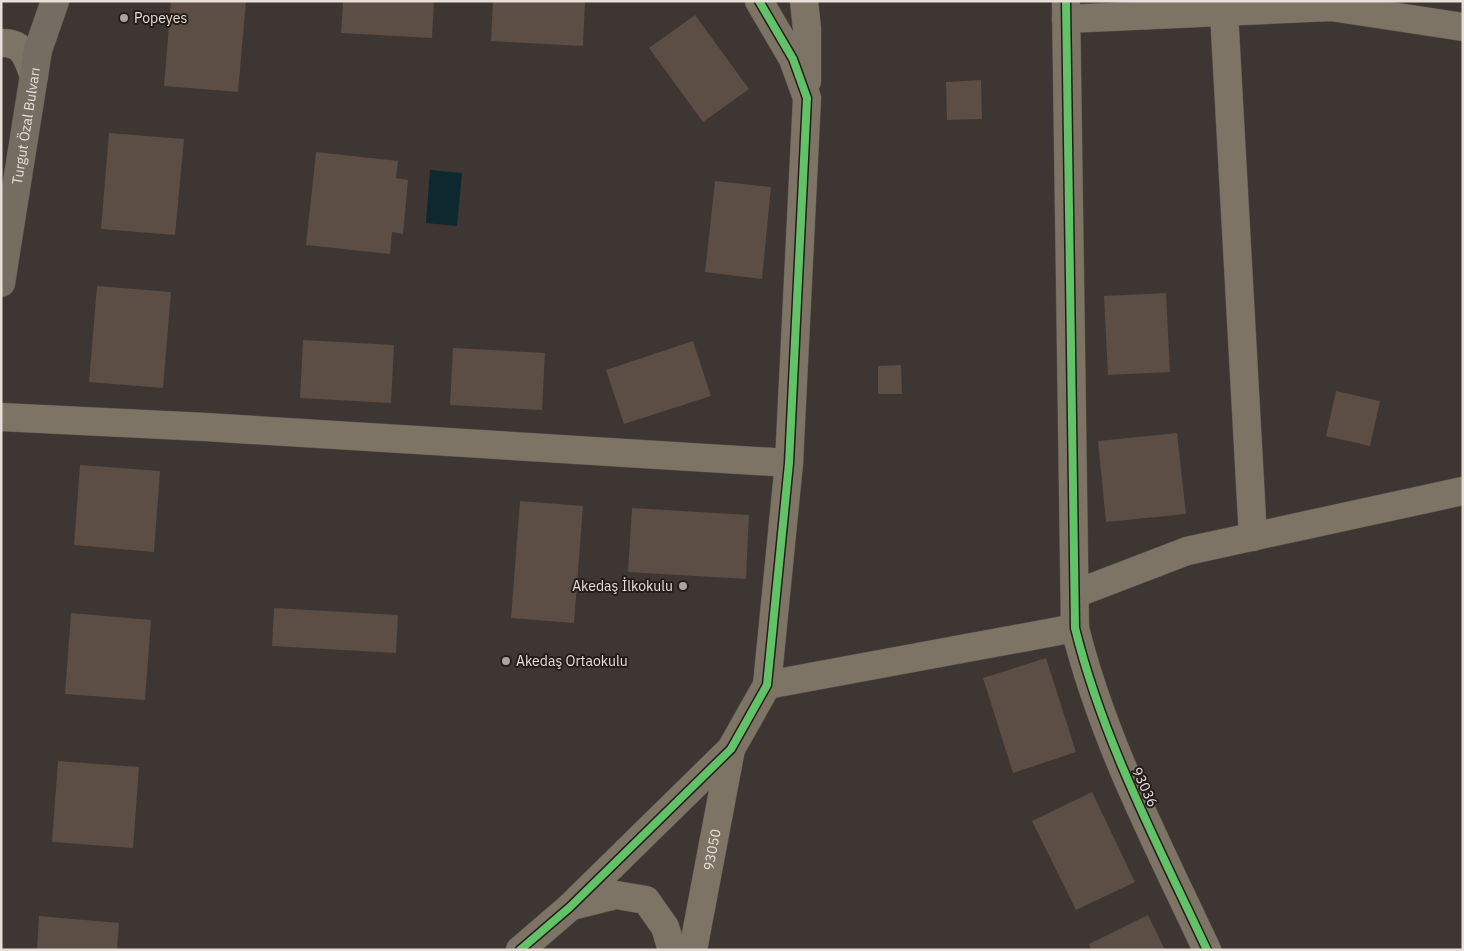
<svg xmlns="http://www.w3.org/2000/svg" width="1464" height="951" font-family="'IBM Plex Sans',sans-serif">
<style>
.water{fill:#0d282f}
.building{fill:#5c4d45}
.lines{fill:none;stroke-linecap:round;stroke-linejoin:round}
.minor-casing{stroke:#59524e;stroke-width:29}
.major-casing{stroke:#59524e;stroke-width:29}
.minor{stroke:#7e7466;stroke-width:28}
.major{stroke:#756d62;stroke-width:28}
.cycleway-casing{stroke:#251d1a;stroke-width:11}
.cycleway{stroke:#61c268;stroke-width:8}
.poi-dot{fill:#ada49f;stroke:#251d1a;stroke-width:2}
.labels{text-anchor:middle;stroke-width:4;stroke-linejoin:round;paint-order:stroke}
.poi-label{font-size:14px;fill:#e9dfd9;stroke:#251d1a;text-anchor:start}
.street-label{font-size:14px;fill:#e9dfd9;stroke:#251d1a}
</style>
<rect width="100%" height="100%" fill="#3e3632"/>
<path class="water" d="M 430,170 L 462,173 L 457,226 L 426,223 Z"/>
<g class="building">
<path d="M 171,1 L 246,1 L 238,92 L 164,86 Z"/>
<path d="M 343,1 L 434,1 L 432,38 L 341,33 Z"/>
<path d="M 493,1 L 585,1 L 583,46 L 491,41 Z"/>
<path d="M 695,15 L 749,89 L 703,122 L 649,48 Z"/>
<path d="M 981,80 L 982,119 L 947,120 L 946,82 Z"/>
<path d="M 109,133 L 184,139 L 175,235 L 101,229 Z"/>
<path d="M 316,152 L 398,161 L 396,178 L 408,180 L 403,234 L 392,232 L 390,254 L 306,245 Z"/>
<path d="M 715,181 L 771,187 L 762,279 L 705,272 Z"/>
<path d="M 97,286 L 171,292 L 163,388 L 89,382 Z"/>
<path d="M 1166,293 L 1170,372 L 1108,375 L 1104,296 Z"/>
<path d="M 303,340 L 394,345 L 391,403 L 300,398 Z"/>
<path d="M 693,341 L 711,396 L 624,424 L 606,370 Z"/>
<path d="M 453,348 L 545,353 L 542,410 L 450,405 Z"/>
<path d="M 901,365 L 902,394 L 878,394 L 878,366 Z"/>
<path d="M 1336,391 L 1380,401 L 1370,446 L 1326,436 Z"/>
<path d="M 1177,433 L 1186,514 L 1106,522 L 1098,441 Z"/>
<path d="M 80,465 L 160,471 L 154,552 L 74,545 Z"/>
<path d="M 520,501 L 583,506 L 574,623 L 511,618 Z"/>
<path d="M 632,508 L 749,515 L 746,579 L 628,572 Z"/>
<path d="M 274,608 L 398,615 L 396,653 L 272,646 Z"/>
<path d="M 71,613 L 151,620 L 145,700 L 65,694 Z"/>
<path d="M 1046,658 L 1076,752 L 1013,773 L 983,678 Z"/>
<path d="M 58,761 L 139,767 L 133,848 L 52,842 Z"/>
<path d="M 1092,792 L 1135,882 L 1076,910 L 1032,821 Z"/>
<path d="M 1148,915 L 1165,950 L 1091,950 L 1089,944 Z"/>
<path d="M 39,916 L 119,923 L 117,950 L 37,950 Z"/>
</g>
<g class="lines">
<defs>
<g id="minor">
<path d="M 804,1 L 807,29 L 807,81"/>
<path d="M 1066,1 L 1075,628 C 1103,741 1158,845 1207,950"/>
<path d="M 1224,12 L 1253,537"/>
<path d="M 1066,19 L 1331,7 L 1463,27"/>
<path d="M 1,43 C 24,42 27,58 34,76"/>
<path d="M 1,417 L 205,427 L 789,463"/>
<path d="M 1075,594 L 1187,551 L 1463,491"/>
<path d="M 767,685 L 1075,628"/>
<path d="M 572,906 L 616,895 L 646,900 L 665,927 L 672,950"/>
<path d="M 520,950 L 570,907 L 731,749 L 767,685 L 789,463 L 807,98 L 793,59 L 759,1"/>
<path id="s1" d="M 693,950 L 731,749"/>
</g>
<g id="major">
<path id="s2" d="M 1,283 L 38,50 L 55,1"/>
</g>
</defs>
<use href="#minor" class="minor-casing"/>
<use href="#major" class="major-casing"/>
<use href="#minor" class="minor"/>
<use href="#major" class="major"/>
<defs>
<g id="cycleway">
<path d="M 1066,1 L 1075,628 C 1103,741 1158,845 1207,950"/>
<path d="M 520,950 L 570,907 L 731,749 L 767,685 L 789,463 L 807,98 L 793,59 L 759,1"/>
</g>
</defs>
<use href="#cycleway" class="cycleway-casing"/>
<use href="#cycleway" class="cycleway"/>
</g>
<g class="poi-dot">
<circle cx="124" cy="18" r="5"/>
<circle cx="683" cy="586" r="5"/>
<circle cx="506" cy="661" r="5"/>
</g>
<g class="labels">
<g class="poi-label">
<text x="134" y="23">Popeyes</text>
<text x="673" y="591" text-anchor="end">Akedaş İlkokulu</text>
<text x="516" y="666">Akedaş Ortaokulu</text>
</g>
<g class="street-label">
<text dy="5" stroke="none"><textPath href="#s2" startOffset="159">Turgut Özal Bulvarı</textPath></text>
<text transform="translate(1145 787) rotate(65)" y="5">93036</text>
<text dy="5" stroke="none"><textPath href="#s1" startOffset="102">93050</textPath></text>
</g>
</g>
<rect width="1464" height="951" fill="none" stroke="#e9dfd9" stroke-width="5"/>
</svg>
